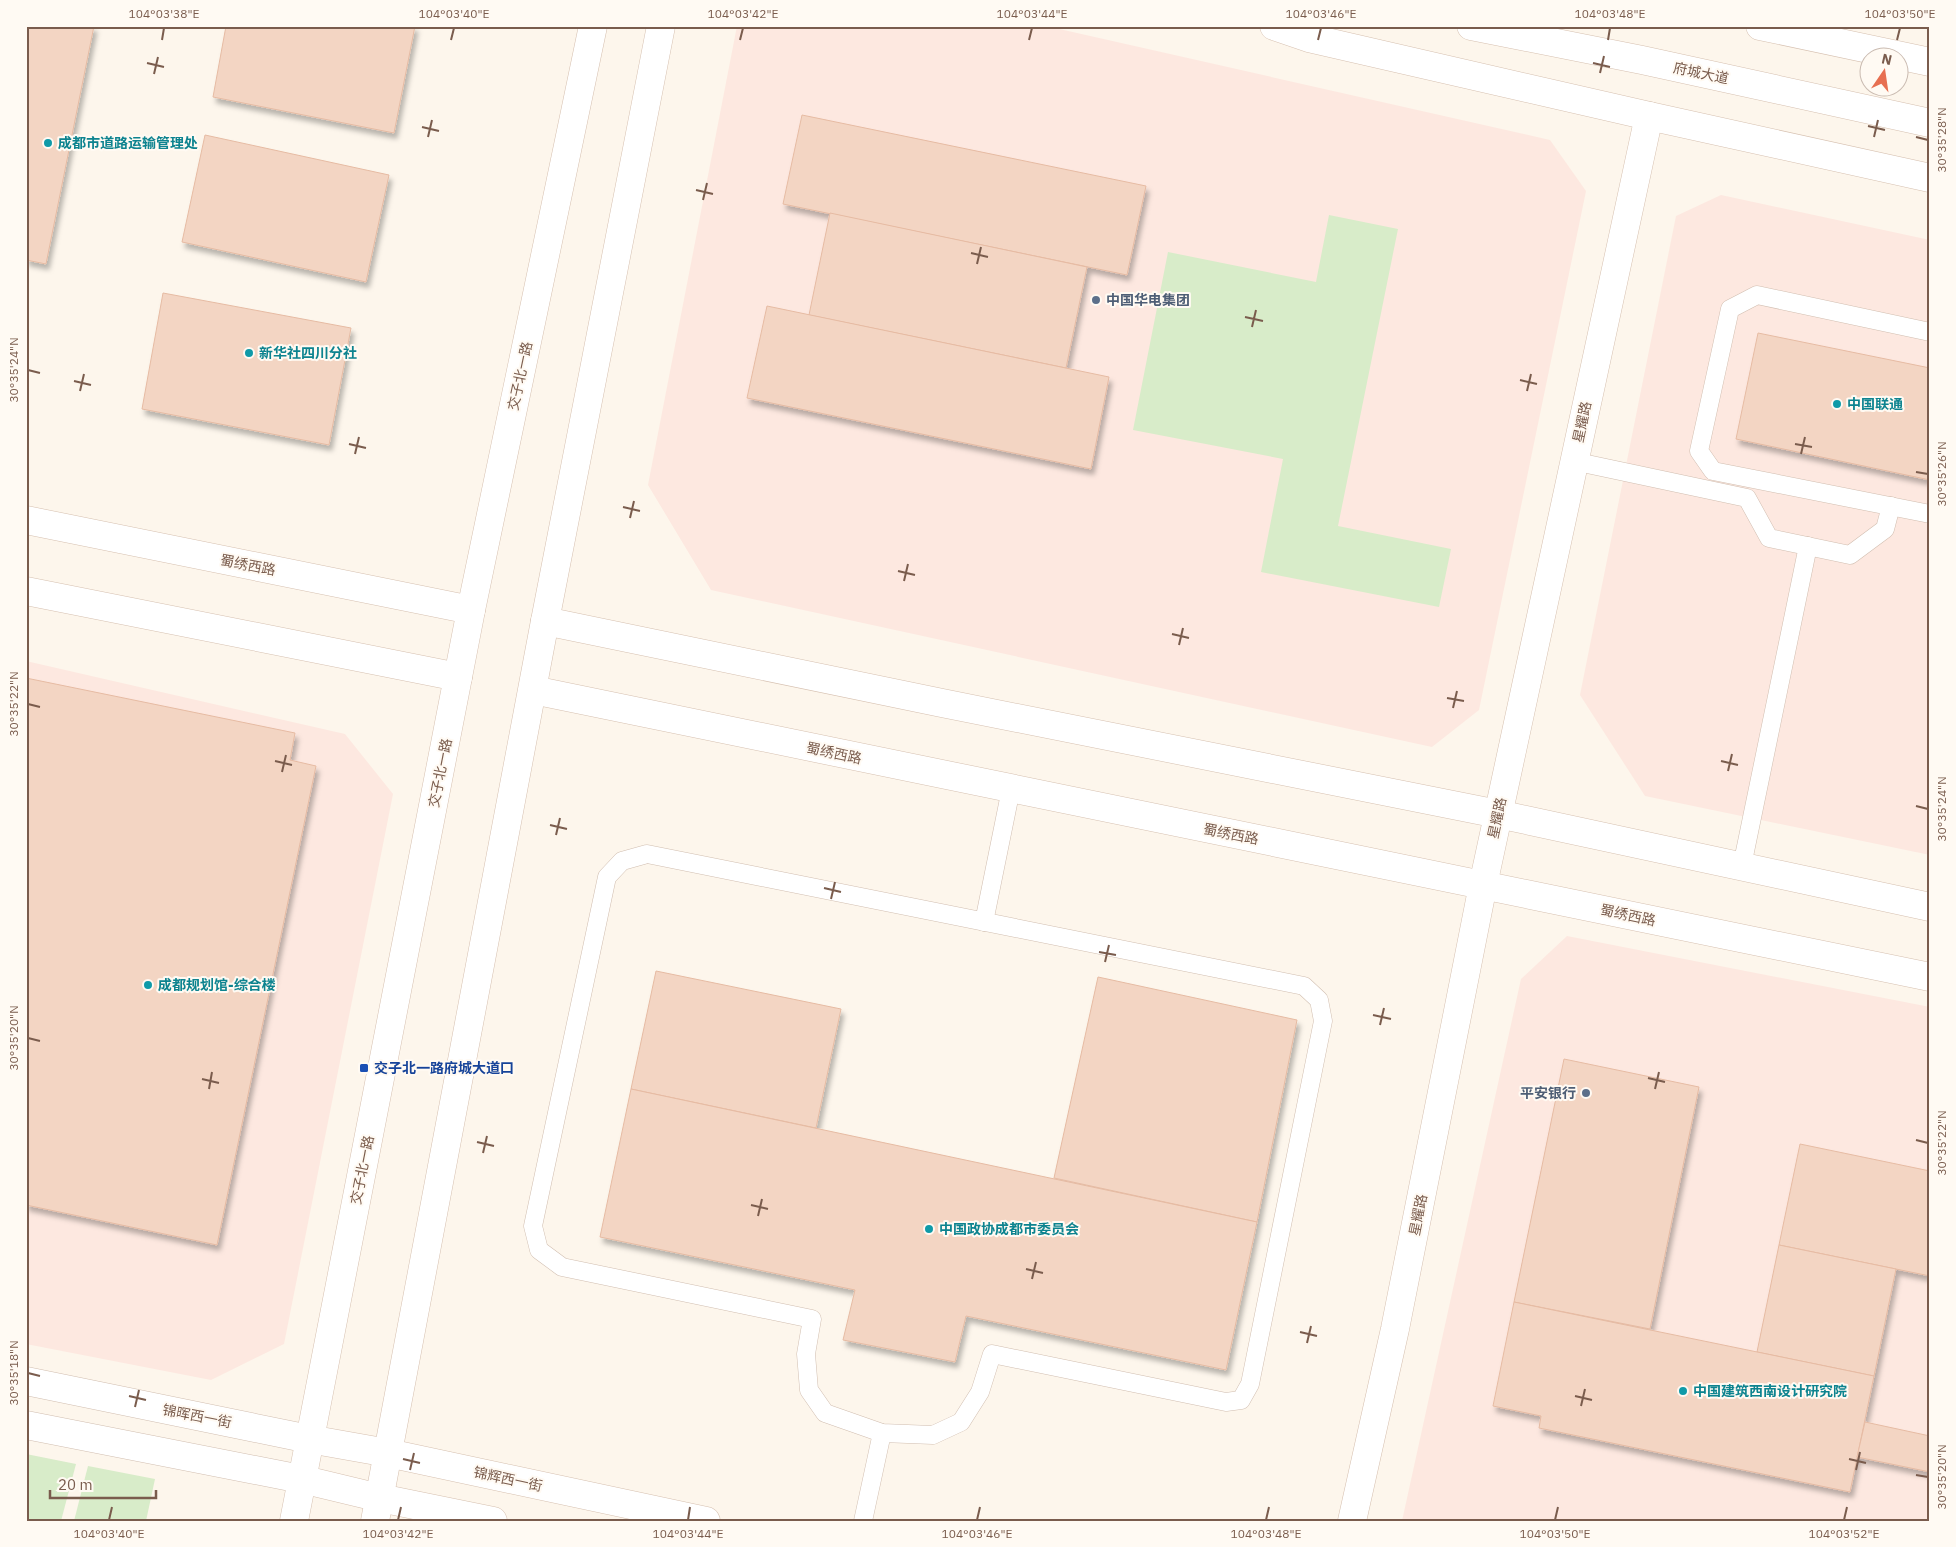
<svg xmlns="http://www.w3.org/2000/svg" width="1956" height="1547" font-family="'IBM Plex Sans','Noto Sans SC',sans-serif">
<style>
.commercial{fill:#fde8e0}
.green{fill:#d8ecc9}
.building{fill:#f3d5c3;stroke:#e6bba3;filter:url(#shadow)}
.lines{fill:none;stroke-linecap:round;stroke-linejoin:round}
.lane-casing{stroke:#d1beb0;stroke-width:19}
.street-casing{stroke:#d1beb0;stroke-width:29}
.secondary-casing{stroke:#d6c0b0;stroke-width:29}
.lane{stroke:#fff;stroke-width:18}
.street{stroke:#fff;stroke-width:28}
.secondary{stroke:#fff;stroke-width:28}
.ticks{fill:none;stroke:#7a5c4d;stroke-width:2}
.culture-dot{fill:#0f9aa8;stroke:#fffaf3;stroke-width:2}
.service-dot{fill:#5c6f8a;stroke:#fffaf3;stroke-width:2}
.transit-dot{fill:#1a4fb4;stroke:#fffaf3;stroke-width:2}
.labels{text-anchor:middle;stroke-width:4;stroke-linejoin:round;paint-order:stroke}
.street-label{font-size:14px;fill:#7a5c4d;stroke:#fffaf3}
.culture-label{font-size:14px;font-weight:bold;fill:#0d838f;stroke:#fffaf3;text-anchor:start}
.service-label{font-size:14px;font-weight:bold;fill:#4e5e75;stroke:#fffaf3;text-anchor:start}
.transit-label{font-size:14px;font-weight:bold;fill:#164399;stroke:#fffaf3;text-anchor:start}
.neatline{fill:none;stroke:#7a5c4d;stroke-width:2}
.ticks-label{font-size:12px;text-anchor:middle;fill:#7a5c4d}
</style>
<defs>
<filter id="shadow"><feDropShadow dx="3" dy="5.5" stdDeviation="2.5" flood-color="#0004"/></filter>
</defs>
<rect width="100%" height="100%" fill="#fdf6ec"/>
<g class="commercial">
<path d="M 737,26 L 1046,26 L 1550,140 L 1586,191 L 1479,710 L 1432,747 L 711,590 L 648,485 Z"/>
<path d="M 1721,195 L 1930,240 L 1930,855 L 1645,796 L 1580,695 L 1676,216 Z"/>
<path d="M 26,661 L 345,734 L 393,794 L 284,1344 L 211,1380 L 26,1344 Z"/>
<path d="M 1567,936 L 1930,1007 L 1930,1521 L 1402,1521 L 1521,979 Z"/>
</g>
<g class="green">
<path d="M 1329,215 L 1398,229 L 1338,526 L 1451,549 L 1439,607 L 1261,572 L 1283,459 L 1133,430 L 1168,252 L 1316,282 Z"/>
<path d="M 26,1454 L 76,1464 L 61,1521 L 26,1521 Z"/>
<path d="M 88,1466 L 155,1479 L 146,1521 L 74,1521 Z"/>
</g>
<g class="building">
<path d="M 26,26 L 94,26 L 46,264 L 26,260 Z"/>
<path d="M 226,26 L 415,26 L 394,133 L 213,97 Z"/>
<path d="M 802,115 L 1146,186 L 1127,275 L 783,204 Z"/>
<path d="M 205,135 L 389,175 L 366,282 L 182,242 Z"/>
<path d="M 830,213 L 1087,267 L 1066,368 L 809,315 Z"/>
<path d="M 163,293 L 351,328 L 329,445 L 142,409 Z"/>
<path d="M 767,306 L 1109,377 L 1091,469 L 747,398 Z"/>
<path d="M 1758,333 L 1930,368 L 1930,480 L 1736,439 Z"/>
<path d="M 26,678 L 295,733 L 290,760 L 316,766 L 217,1245 L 26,1205 Z"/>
<path d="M 656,971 L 841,1009 L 816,1128 L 631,1089 Z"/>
<path d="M 1098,977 L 1297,1020 L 1257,1222 L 1054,1178 Z"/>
<path d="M 1564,1059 L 1699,1087 L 1650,1329 L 1514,1302 Z"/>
<path d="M 631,1089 L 1257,1222 L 1226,1370 L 966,1316 L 955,1362 L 843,1340 L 855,1290 L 600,1237 Z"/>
<path d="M 1800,1144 L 1930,1171 L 1930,1276 L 1779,1245 Z"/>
<path d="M 1779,1245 L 1896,1269 L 1874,1376 L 1757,1352 Z"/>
<path d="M 1514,1302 L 1874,1376 L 1850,1492 L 1539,1428 L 1541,1416 L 1493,1406 Z"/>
<path d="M 1865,1422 L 1930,1436 L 1930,1472 L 1857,1457 Z"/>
</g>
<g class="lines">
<defs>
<g id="lane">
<path d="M 1930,332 L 1757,295 L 1730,309 L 1699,451 L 1713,471 L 1930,514"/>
<path d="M 1573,461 L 1747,498 L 1769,538 L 1850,555 L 1885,529 L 1891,506"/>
<path d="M 647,854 L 1304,986 L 1319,1000 L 1323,1021 L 1250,1384 L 1241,1400 L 1226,1402 L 992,1354 L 980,1392 L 961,1422 L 933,1435 L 882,1433 L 825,1413 L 809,1390 L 806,1354 L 812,1319 L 562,1267 L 539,1250 L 533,1226 L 607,877 L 622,861 Z"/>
<path d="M 1742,866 L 1808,546"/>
<path d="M 984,922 L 1011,789"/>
<path d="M 863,1521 L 882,1433"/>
</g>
<g id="street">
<path d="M 26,1381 L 309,1439"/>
<path d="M 26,1425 L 301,1479"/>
</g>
<g id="secondary">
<path d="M 1274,26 L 1309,38 L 1649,116 L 1930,178"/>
<path d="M 1471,26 L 1642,60 L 1930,123"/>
<path d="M 1760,26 L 1930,62"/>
<path d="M 26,520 L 471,610"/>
<path d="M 26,591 L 458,677"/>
<path d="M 545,621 L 942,703 L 1498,814 L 1930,907"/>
<path d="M 533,690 L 1930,977"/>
<path d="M 309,1439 L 388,1453 L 706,1521"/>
<path d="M 301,1479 L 380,1498 L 493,1521"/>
<path d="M 294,1521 L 471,610 L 593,26"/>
<path d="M 375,1521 L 545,621 L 661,26"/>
<path d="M 1352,1521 L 1395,1329 L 1483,885 L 1649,116"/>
</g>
</defs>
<use href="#lane" class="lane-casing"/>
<use href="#street" class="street-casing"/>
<use href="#secondary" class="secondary-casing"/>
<use href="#lane" class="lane"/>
<use href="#street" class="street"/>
<use href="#secondary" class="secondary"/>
</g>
<path class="ticks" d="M 162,40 L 164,28M 451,40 L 454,28M 740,40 L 743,28M 1029,40 L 1032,28M 1318,40 L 1321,28M 1608,40 L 1610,28M 1897,40 L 1900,28M 147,63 L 164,67M 1593,63 L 1610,67M 1600,73 L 1604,56M 154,74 L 158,57M 1868,126 L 1885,130M 422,127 L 439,131M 428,137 L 432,120M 1874,137 L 1878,120M 1916,137 L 1928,140M 696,190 L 713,194M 703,200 L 707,183M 971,253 L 988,257M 977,264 L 981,247M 1245,317 L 1263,321M 1252,327 L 1256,310M 28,370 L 40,373M 1520,380 L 1537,384M 74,381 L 91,385M 80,391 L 84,374M 1527,391 L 1531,374M 349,444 L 366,448M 1795,444 L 1812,447M 355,454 L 359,437M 1801,454 L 1805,437M 1916,472 L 1928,474M 623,507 L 640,511M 630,518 L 634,501M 898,571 L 915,575M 904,581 L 908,564M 1172,634 L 1189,638M 1179,645 L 1183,628M 1447,698 L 1464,701M 28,704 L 40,707M 1453,708 L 1457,691M 275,761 L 292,765M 1721,761 L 1738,765M 1728,771 L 1732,754M 282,772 L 286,755M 1916,806 L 1928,809M 550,825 L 567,829M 556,835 L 560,818M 824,888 L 841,892M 831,899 L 835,882M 1099,952 L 1116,955M 1105,962 L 1109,945M 1373,1015 L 1391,1019M 1380,1025 L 1384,1008M 28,1038 L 40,1041M 1648,1078 L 1665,1082M 202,1079 L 219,1083M 209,1089 L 212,1072M 1655,1089 L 1659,1072M 1916,1140 L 1928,1143M 477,1142 L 494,1146M 483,1153 L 487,1136M 751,1205 L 768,1209M 758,1216 L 762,1199M 1026,1269 L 1043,1273M 1032,1279 L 1036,1262M 1300,1332 L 1317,1336M 1307,1343 L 1311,1326M 28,1373 L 40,1376M 129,1396 L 146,1400M 1575,1396 L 1592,1400M 1581,1406 L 1585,1389M 135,1407 L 139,1390M 403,1459 L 420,1463M 1849,1459 L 1866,1463M 410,1470 L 414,1453M 1856,1470 L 1860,1452M 1916,1475 L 1928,1477M 109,1520 L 112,1507M 398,1520 L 401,1507M 688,1520 L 690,1507M 977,1520 L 980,1507M 1266,1520 L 1269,1507M 1555,1520 L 1558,1507M 1844,1520 L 1847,1507"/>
<g class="culture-dot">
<circle cx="48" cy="143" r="5"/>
<circle cx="249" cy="353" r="5"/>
<circle cx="1837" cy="404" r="5"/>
<circle cx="148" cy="985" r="5"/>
<circle cx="929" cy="1229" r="5"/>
<circle cx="1683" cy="1391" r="5"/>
</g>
<g class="service-dot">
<circle cx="1096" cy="300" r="5"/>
<circle cx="1586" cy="1093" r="5"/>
</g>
<rect class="transit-dot" x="359" y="1063" width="10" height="10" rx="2.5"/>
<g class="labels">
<g class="street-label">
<text transform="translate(1701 73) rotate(12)" y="5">府城大道</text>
<text transform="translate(520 376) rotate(-78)" y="5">交子北一路</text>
<text transform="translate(1582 422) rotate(-78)" y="5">星耀路</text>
<text transform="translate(248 565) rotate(11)" y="5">蜀绣西路</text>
<text transform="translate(834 753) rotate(12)" y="5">蜀绣西路</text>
<text transform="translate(440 773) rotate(-79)" y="5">交子北一路</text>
<text transform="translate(1497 818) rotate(-78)" y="5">星耀路</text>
<text transform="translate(1231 834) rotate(11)" y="5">蜀绣西路</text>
<text transform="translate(1628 915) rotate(12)" y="5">蜀绣西路</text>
<text transform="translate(362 1170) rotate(-79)" y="5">交子北一路</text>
<text transform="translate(1418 1215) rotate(-79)" y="5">星耀路</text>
<text transform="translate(197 1416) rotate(11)" y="5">锦晖西一街</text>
<text transform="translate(508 1479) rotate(12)" y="5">锦辉西一街</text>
</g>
<g class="culture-label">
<text x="58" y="148">成都市道路运输管理处</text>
<text x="259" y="358">新华社四川分社</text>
<text x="1847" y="409">中国联通</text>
<text x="158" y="990">成都规划馆-综合楼</text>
<text x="939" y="1234">中国政协成都市委员会</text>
<text x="1693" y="1396">中国建筑西南设计研究院</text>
</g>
<g class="service-label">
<text x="1106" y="305">中国华电集团</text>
<text x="1576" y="1098" text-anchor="end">平安银行</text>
</g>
<g class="transit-label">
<text x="374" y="1073">交子北一路府城大道口</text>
</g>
</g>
<rect width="1956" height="1547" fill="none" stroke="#fffaf3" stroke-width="55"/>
<g transform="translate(1884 72) rotate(13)"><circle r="24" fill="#fffaf3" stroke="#cabbb1"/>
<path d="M0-4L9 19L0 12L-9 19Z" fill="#e76f51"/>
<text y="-8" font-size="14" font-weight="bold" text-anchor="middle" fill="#7a5c4d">N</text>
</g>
<path d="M50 1490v8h106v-8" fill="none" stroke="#7a5c4d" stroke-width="2.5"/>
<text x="58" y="1490" font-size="15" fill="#7a5c4d" stroke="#fffaf3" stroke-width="4" paint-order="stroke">20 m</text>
<rect x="28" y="28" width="1900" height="1492" class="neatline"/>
<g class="ticks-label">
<text x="164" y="18">104°03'38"E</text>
<text x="454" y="18">104°03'40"E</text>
<text x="743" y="18">104°03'42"E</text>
<text x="1032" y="18">104°03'44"E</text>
<text x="1321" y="18">104°03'46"E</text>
<text x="1610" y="18">104°03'48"E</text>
<text x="1900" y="18">104°03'50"E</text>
<text transform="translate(1942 140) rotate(-90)" y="4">30°35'28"N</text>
<text transform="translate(14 370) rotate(-90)" y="4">30°35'24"N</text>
<text transform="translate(1942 474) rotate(-90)" y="4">30°35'26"N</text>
<text transform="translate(14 704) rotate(-90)" y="4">30°35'22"N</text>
<text transform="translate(1942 809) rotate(-90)" y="4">30°35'24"N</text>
<text transform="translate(14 1038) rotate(-90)" y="4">30°35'20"N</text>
<text transform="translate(1942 1143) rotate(-90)" y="4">30°35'22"N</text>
<text transform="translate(14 1373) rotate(-90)" y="4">30°35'18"N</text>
<text transform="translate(1942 1477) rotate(-90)" y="4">30°35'20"N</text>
<text x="109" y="1538">104°03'40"E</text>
<text x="398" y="1538">104°03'42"E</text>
<text x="688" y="1538">104°03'44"E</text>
<text x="977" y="1538">104°03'46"E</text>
<text x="1266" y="1538">104°03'48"E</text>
<text x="1555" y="1538">104°03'50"E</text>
<text x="1844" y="1538">104°03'52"E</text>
</g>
</svg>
